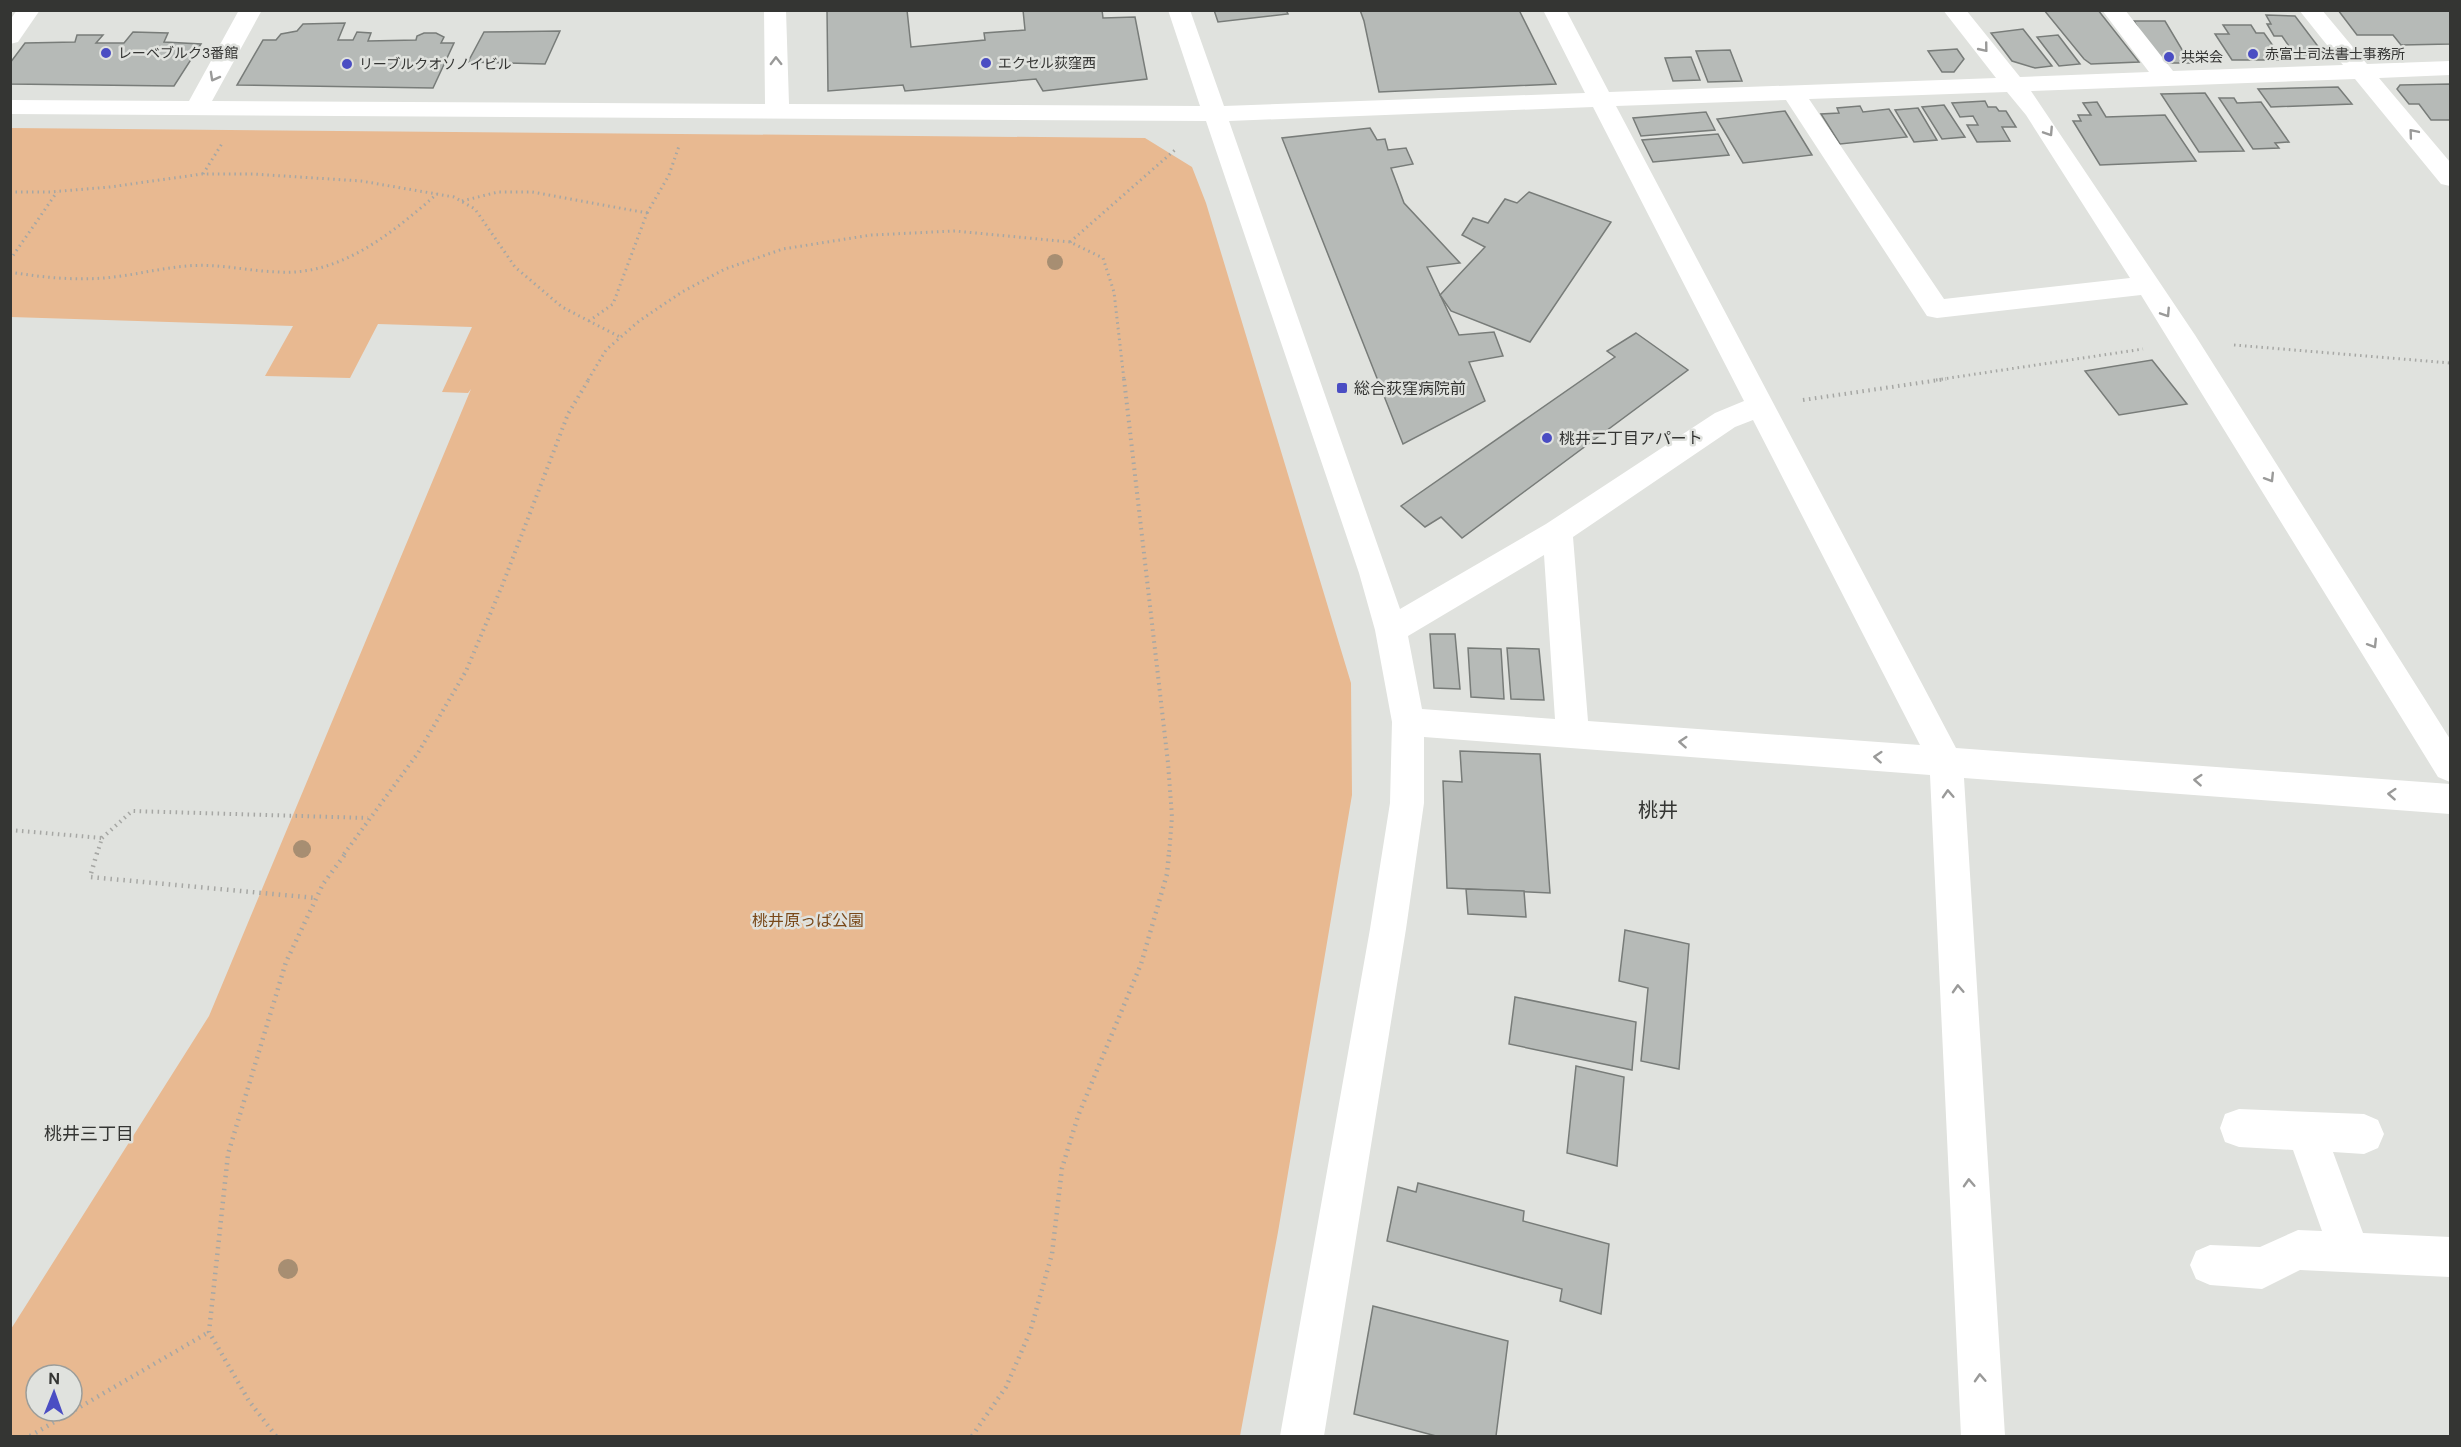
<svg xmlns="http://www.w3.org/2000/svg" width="2461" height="1447" font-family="'DM Sans','Noto Sans JP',sans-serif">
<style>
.green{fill:#e8b991;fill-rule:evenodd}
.building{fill:#b6bab7;stroke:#787c79;stroke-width:1.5}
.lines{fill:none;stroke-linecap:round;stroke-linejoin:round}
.path-far2{stroke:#a6a7a4;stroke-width:3;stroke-dasharray:1.5 4;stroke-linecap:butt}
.path-far1{stroke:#a6a7a4;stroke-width:4;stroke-dasharray:1.5 4.5;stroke-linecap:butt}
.path{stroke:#a6a7a4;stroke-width:4.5;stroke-dasharray:1.5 5;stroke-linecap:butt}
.minor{fill:#fff;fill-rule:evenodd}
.tree{fill:#a78e72}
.oneway{stroke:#9a9a99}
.poi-dot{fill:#4a4dc3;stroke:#e0e2de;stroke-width:2}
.labels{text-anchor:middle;stroke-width:5;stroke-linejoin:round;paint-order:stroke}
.far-poi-label{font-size:14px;fill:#343533;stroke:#e0e2de;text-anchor:start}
.poi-label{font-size:16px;fill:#343533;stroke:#e0e2de;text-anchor:start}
.park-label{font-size:16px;fill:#79491a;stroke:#e0e2de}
.neighbourhood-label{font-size:18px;fill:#343533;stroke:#e0e2de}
.quarter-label{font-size:20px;fill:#343533;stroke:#e0e2de}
</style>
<rect width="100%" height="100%" fill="#e0e2de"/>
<path class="green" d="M 11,128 L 1145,138 L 1192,167 L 1206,203 L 1351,683 L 1352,795 L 1278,1232 L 1240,1436 L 11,1436 L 11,1329 L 209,1016 L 471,389 L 468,393 L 442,392 L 472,327 L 378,324 L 350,378 L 265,376 L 293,326 L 11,317 ZM 36,1375 L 72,1375 L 72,1411 L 36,1411 Z"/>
<g class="building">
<path d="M 827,10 L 907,10 L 911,47 L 985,40 L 984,33 L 1025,30 L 1023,10 L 1102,10 L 1103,18 L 1135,17 L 1147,79 L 1043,91 L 1036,79 L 905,91 L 903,85 L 828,91 Z"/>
<path d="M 1214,10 L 1286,10 L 1288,14 L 1218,22 Z"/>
<path d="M 1360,10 L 1519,10 L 1556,84 L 1379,92 L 1364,21 Z"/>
<path d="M 2044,10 L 2098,10 L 2139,62 L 2091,64 L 2084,59 Z"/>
<path d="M 2338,10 L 2450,10 L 2450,44 L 2401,45 L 2393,35 L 2357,35 Z"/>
<path d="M 2266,15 L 2295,16 L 2320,49 L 2315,56 L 2295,55 L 2282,36 L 2274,36 L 2267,24 L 2271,24 Z"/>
<path d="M 2134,21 L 2165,21 L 2190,63 L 2158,63 Z"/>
<path d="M 345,23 L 338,40 L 353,40 L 357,32 L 371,33 L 368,41 L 416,40 L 417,36 L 424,33 L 436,33 L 444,37 L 441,43 L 454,43 L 433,88 L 237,85 L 263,40 L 276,40 L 281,34 L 297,31 L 303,24 Z"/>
<path d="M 2223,25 L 2251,25 L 2256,33 L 2264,33 L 2283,60 L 2232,60 L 2215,34 L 2229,34 Z"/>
<path d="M 2023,29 L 2052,66 L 2035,68 L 2012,61 L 1991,33 Z"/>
<path d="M 560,31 L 545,64 L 468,62 L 484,32 Z"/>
<path d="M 133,32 L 168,33 L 164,42 L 201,44 L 174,86 L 10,84 L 10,63 L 25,43 L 75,42 L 77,35 L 103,35 L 96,43 L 124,43 Z"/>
<path d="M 2058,35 L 2080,64 L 2059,66 L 2037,37 Z"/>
<path d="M 1957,49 L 1964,59 L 1954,72 L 1942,72 L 1928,51 Z"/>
<path d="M 1730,50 L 1742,81 L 1708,82 L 1696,51 Z"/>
<path d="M 1691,57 L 1700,80 L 1673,81 L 1665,58 Z"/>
<path d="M 2450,84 L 2450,120 L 2431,120 L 2419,104 L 2409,104 L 2397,89 L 2400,85 Z"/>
<path d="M 2338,87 L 2352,104 L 2271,107 L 2258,89 Z"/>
<path d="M 2205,93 L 2244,151 L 2199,152 L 2161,94 Z"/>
<path d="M 2219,98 L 2234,98 L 2237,103 L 2261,102 L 2289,142 L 2275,143 L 2279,148 L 2253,149 Z"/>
<path d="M 1985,101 L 1988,107 L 1996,107 L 1999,111 L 2006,111 L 2016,127 L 2002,127 L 2010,141 L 1977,142 L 1967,125 L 1978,125 L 1973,116 L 1960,117 L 1952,103 Z"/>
<path d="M 2097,102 L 2106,117 L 2165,115 L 2196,161 L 2100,165 L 2073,121 L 2081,121 L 2078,115 L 2091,115 L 2083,103 Z"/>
<path d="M 1944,105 L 1965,137 L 1942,139 L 1922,107 Z"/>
<path d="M 1860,106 L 1863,112 L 1889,109 L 1907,137 L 1840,144 L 1821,114 L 1839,113 L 1837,108 Z"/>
<path d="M 1918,108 L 1937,140 L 1914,142 L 1895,110 Z"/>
<path d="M 1785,111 L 1812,155 L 1743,163 L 1717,119 Z"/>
<path d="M 1706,112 L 1715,130 L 1641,136 L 1633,118 Z"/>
<path d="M 1370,128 L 1377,140 L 1385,139 L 1388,150 L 1406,148 L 1413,164 L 1391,168 L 1404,203 L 1460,263 L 1427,267 L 1459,335 L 1494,332 L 1503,356 L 1469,362 L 1485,401 L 1403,444 L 1282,138 Z"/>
<path d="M 1718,134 L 1729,155 L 1653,162 L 1642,140 Z"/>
<path d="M 1529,192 L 1611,222 L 1530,342 L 1451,311 L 1440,295 L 1485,247 L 1462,235 L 1473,218 L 1488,223 L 1505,199 L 1517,203 Z"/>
<path d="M 1636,333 L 1688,370 L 1462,538 L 1441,517 L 1425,527 L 1401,506 L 1615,357 L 1607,351 Z"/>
<path d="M 2152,360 L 2187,404 L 2119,415 L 2085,371 Z"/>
<path d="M 1430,634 L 1455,634 L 1460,689 L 1434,688 Z"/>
<path d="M 1468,648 L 1501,649 L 1504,699 L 1471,697 Z"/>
<path d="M 1507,648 L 1539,649 L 1544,700 L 1511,699 Z"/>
<path d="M 1460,751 L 1540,754 L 1550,893 L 1447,888 L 1443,781 L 1462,782 Z"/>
<path d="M 1466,889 L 1524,891 L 1526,917 L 1468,914 Z"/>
<path d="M 1625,930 L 1689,944 L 1679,1069 L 1641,1061 L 1648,988 L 1619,981 Z"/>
<path d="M 1515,997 L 1636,1022 L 1632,1070 L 1509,1044 Z"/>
<path d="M 1576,1066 L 1624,1077 L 1617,1166 L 1567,1153 Z"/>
<path d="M 1418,1183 L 1524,1211 L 1523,1221 L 1609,1244 L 1601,1314 L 1560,1301 L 1562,1289 L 1387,1241 L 1398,1187 L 1416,1192 Z"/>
<path d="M 1373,1306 L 1508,1341 L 1496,1436 L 1436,1436 L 1354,1414 Z"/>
</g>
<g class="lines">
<g class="path-far2">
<path d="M 203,174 L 223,142"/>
<path d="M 10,192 L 50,192 L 110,187 L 202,174 L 253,174 L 361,181 L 454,197 L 475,209 L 515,267 L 562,307 L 620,337"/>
<path d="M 462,201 L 498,192 L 532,192 L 647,213 L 613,304 L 589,321"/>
<path d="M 647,213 L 669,175 L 679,146"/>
<path d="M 1070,242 L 1176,149"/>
<path d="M 10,260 L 57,192"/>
<path d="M 10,272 C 45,278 80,281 114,277 C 139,274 162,268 187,266 C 217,263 247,271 278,272 C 341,276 392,233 437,194"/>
<path d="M 2234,345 L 2450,363"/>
<path d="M 588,380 L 606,350 L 639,321 L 682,292 L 725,269 L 783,249 L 871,235 L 955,231 L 1070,242 L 1103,258 L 1114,292 L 1124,380"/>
<path d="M 1936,380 L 2143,349"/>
</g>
<g class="path-far1">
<path d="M 1124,379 L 1168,763 L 1172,817 L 1169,854"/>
<path d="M 1803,400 L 1946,379"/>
<path d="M 10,830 L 102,838 L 97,854"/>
<path d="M 102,838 L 132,811 L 368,818"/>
<path d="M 344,854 L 418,753 L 466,671 L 502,586 L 568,414 L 589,379"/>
</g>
<g class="path">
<path d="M 97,853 L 90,877 L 316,898"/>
<path d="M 30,1436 L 209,1332"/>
<path d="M 276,1436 L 249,1401 L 209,1332 L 228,1154 L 286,962 L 323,884 L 346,853"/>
<path d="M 972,1436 L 1006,1387 L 1030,1332 L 1052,1254 L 1062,1168 L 1078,1116 L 1141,964 L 1167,874 L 1169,853"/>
</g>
<g class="minor">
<path d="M 17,10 L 40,10 L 18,42 L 10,44 L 10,20 Z"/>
<path d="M 239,10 L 262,10 L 212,101 L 765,104 L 764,10 L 786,10 L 789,104 L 1200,106 L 1168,10 L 1190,10 L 1224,106 L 1585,93 L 1543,10 L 1566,10 L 1609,92 L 1996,78 L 1943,10 L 1966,10 L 2020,77 L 2149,72 L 2102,10 L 2125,10 L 2173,71 L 2343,65 L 2299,10 L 2322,10 L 2367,64 L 2450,61 L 2450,75 L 2379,78 L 2450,162 L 2450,186 L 2441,184 L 2355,79 L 2031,91 L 2195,335 L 2450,739 L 2450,782 L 2438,777 L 2141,295 L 1937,318 L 1927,316 L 1786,100 L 1616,106 L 1956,748 L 2450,784 L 2450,814 L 1964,778 L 2005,1436 L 1961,1436 L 1930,775 L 1424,737 L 1424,803 L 1406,929 L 1324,1436 L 1280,1436 L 1370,929 L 1390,803 L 1392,722 L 1375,630 L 1359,573 L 1206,121 L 10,114 L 10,100 L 189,101 ZM 2007,92 L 2026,115 L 2130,278 L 1944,299 L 1809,99 ZM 1593,107 L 1744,401 L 1715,413 L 1546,524 L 1400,609 L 1229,121 ZM 1753,420 L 1920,745 L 1588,721 L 1573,537 L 1735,427 ZM 1544,555 L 1555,719 L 1422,709 L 1408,636 Z"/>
<path d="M 2239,1109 L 2364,1114 L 2378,1120 L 2384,1134 L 2378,1148 L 2364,1154 L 2333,1152 L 2363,1233 L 2450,1237 L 2450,1277 L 2300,1270 L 2262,1289 L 2210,1285 L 2196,1279 L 2190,1265 L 2196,1251 L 2210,1245 L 2260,1247 L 2298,1230 L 2322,1231 L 2293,1150 L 2239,1147 L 2225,1142 L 2220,1128 L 2225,1114 Z"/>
</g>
</g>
<g class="tree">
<circle cx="1055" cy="262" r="8"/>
<circle cx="302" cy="849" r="9"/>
<circle cx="288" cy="1269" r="10"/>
</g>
<defs><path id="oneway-chevron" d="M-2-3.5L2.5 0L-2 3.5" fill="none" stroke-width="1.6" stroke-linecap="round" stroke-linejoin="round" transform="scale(1.5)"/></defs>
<g class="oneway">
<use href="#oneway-chevron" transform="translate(1984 48) rotate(51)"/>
<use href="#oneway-chevron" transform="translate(776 61) rotate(-91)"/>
<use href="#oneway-chevron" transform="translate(214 77) rotate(119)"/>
<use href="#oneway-chevron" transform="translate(2049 132) rotate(57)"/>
<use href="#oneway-chevron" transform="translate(2413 133) rotate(-130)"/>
<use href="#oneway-chevron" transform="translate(2166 313) rotate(57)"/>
<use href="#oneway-chevron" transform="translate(2270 478) rotate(58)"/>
<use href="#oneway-chevron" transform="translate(2373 644) rotate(58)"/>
<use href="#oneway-chevron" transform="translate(1683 742) rotate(-176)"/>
<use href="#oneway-chevron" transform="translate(1878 757) rotate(-176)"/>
<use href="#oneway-chevron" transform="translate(2198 780) rotate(-176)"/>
<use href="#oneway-chevron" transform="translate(1948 794) rotate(-93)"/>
<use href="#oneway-chevron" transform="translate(2392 794) rotate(-176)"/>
<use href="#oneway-chevron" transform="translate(1958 989) rotate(-93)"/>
<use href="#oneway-chevron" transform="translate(1969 1183) rotate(-93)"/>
<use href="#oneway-chevron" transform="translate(1980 1378) rotate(-93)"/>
</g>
<g class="poi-dot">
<circle cx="106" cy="53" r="6"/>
<circle cx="2253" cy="54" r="6"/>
<circle cx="2169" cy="57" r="6"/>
<circle cx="986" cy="63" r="6"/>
<circle cx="347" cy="64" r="6"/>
<rect x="1336" y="382" width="12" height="12" rx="3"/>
<circle cx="1547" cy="438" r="6"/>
</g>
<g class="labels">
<g class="far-poi-label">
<text x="118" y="58">レーベブルク3番館</text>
<text x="2265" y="59">赤富士司法書士事務所</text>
<text x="2181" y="62">共栄会</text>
<text x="998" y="68">エクセル荻窪西</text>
<text x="359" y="69">リーブルクオソノイビル</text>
</g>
<g class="poi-label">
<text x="1354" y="394">総合荻窪病院前</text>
<text x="1559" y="444">桃井二丁目アパート</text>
</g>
<g class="park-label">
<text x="808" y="926">桃井原っぱ公園</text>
</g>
<g class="neighbourhood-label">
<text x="89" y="1140">桃井三丁目</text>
</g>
<g class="quarter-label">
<text x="1658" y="817">桃井</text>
</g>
</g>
<rect width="2461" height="1447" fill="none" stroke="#343533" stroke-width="24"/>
<g transform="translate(54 1393) rotate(1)"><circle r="28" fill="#e0e2de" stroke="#9b9d9a" stroke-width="1.5"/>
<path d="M0-4.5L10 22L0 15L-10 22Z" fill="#4a4dc3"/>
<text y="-9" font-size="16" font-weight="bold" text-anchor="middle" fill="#343533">N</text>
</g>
</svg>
